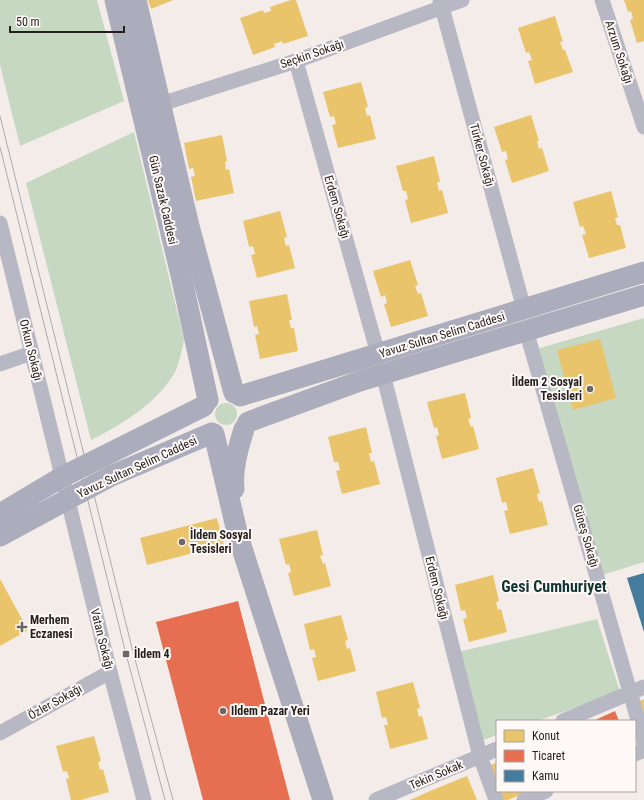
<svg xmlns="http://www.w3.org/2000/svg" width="644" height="800" font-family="'Roboto Condensed',sans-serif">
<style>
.green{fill:#c6d8c2}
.homes{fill:#e9c46a}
.shops{fill:#e76f51}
.public{fill:#457b9d}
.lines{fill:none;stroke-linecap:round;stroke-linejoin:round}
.street{stroke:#b7b8c4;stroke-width:15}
.secondary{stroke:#acadbc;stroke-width:21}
.tram{stroke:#adabae;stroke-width:1}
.poi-dot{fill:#6c6764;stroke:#fef9f7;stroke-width:1.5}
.labels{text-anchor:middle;stroke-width:4;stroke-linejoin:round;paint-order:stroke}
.street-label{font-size:12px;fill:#241f1d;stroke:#fef9f7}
.poi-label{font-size:12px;font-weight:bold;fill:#241f1d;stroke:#fef9f7;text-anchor:start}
.district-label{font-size:16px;font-weight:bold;fill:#123532;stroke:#fef9f7}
</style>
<rect width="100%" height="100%" fill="#f3ece9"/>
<g class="green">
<path d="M 0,0 L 97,0 L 124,101 L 20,146 L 0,65 Z"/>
<path d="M 134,132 L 184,340 C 182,349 180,361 176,370 C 159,402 123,424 91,440 L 26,183 Z"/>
<path d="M 644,318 L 644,562 L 596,577 L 533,350 Z"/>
<circle cx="226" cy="414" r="11"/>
<path d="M 597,619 L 620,692 L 537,721 L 497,721 L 497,735 L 483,740 L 458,652 Z"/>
</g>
<g class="homes">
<path d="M 148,0 L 173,0 L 151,9 Z"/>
<path d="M 291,0 L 296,0 L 308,36 L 283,44 L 282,41 L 274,44 L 275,47 L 253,55 L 240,18 L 263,10 L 264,13 L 271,11 L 270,7 Z"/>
<path d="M 624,0 L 644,0 L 644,41 L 637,43 L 630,20 L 633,19 L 631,11 L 628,12 Z"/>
<path d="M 555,16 L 563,42 L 560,42 L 563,50 L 565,50 L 573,72 L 535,84 L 528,61 L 532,60 L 529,52 L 526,53 L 518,28 Z"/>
<path d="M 361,82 L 368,107 L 365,108 L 367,116 L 370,115 L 376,139 L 338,148 L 332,125 L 336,124 L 334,116 L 330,117 L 323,92 Z"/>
<path d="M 531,115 L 539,141 L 537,141 L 539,149 L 542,148 L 549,171 L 512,183 L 505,160 L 508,159 L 506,151 L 502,152 L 494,127 Z"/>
<path d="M 222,135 L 227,161 L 225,162 L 226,170 L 229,169 L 234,193 L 196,201 L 191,177 L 195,176 L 193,168 L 189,169 L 184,143 Z"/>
<path d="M 434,156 L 440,182 L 437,182 L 439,191 L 442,190 L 448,213 L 411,223 L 405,200 L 408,199 L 406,191 L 403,191 L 396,166 Z"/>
<path d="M 611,191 L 618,217 L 615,218 L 617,225 L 620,225 L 626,248 L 589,258 L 582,235 L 586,234 L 583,226 L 580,227 L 573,202 Z"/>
<path d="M 280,211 L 287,237 L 284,238 L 286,246 L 289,245 L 295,268 L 257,278 L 251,255 L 255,254 L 253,246 L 249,247 L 243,221 Z"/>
<path d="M 410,260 L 418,285 L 415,286 L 418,294 L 421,293 L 428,316 L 391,327 L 384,304 L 387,303 L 385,295 L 381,297 L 373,271 Z"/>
<path d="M 287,294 L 292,320 L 289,320 L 291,328 L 294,328 L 298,351 L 260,359 L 255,335 L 259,334 L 257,326 L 254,327 L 249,301 Z"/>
<path d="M 600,339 L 616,398 L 573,410 L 557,350 Z"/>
<path d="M 465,393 L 471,418 L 468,419 L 471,427 L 473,426 L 479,449 L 442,459 L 436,436 L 439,435 L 437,427 L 434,428 L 427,402 Z"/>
<path d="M 366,427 L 372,453 L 369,453 L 371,462 L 374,461 L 380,484 L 342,494 L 336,471 L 340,470 L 338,462 L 334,462 L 328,437 Z"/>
<path d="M 533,468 L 540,493 L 537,494 L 539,502 L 542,501 L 548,525 L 510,534 L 504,511 L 508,510 L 506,502 L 502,503 L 496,478 Z"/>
<path d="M 217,518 L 224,545 L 147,565 L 140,538 Z"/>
<path d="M 317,530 L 323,555 L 320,556 L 323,564 L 325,563 L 331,586 L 294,596 L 288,573 L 291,572 L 289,564 L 286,565 L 279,539 Z"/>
<path d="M 493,575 L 499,601 L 496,602 L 498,610 L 501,609 L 507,632 L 469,642 L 463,619 L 467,618 L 465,610 L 461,611 L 455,585 Z"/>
<path d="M 0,579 L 28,630 L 0,646 Z"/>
<path d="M 341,615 L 348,640 L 345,641 L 347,649 L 350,648 L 356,671 L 318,681 L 312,658 L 316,657 L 314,649 L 310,650 L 304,624 Z"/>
<path d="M 413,682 L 420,708 L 417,709 L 419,717 L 422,716 L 428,739 L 390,749 L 384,725 L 388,725 L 386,717 L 382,718 L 376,692 Z"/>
<path d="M 644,699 L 644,722 L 635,703 Z"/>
<path d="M 94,736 L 101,761 L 98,762 L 100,770 L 103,769 L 109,792 L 81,800 L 71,800 L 66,779 L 69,778 L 67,771 L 63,772 L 56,746 Z"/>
<path d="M 497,762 L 497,785 L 489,766 Z"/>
<path d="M 467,776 L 477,800 L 410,800 L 430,791 Z"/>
<path d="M 499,791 L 529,791 L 508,800 L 503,800 Z"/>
</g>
<g class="shops">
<path d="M 238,601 L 290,800 L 203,800 L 156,622 Z"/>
<path d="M 615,711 L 619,721 L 593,721 Z"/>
</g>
<path class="public" d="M 644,573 L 644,632 L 627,578 Z"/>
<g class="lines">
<g class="street">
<path d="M 440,0 L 524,309"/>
<path d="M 602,0 L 644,127"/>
<path d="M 296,61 L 378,354"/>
<path d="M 161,104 L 296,61 L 462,0"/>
<path d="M 0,223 L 110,672 L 144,800"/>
<path d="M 526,330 L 644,741"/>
<path d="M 0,364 L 32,353"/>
<path d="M 383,374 L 480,756 L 496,800"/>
<path d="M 563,721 L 644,687"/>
<path d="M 0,733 L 110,672"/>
<path d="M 635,754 L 644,750"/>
<path d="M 376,800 L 497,749"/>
<path d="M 524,800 L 546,791"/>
</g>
<g class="secondary">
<path d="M 115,0 L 181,275 L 208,400"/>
<path d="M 136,0 L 189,226 L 234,393"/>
<path d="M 240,396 L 644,272"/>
<path d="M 248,422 L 360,381 L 644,295"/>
<path d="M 214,434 L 238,536 L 323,800"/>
<path d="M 234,489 C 232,468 238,449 244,429"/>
<path d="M 0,514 L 62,477 L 204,406"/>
<path d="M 0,536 L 111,476 L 212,433"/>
</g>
<g class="tram">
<path d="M 0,116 L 133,652 L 173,800"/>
<path d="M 0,147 L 126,654 L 165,800"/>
</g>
</g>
<g class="poi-dot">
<circle cx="590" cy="389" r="4"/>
<circle cx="182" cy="542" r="4"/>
<path d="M20 621h4v4h4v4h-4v4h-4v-4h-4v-4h4z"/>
<rect x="122" y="650" width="8" height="8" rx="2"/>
<circle cx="223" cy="711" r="4"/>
</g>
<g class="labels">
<g class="street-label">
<text transform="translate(619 52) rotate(72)" y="4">Arzum Sokağı</text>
<text transform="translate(312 54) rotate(-19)" y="4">Seçkin Sokağı</text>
<text transform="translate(482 155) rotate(75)" y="4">Türker Sokağı</text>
<text transform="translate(163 200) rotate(77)" y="4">Gün Sazak Caddesi</text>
<text transform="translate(337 207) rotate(74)" y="4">Erdem Sokağı</text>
<text transform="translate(442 335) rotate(-17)" y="4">Yavuz Sultan Selim Caddesi</text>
<text transform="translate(31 350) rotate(76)" y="4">Orkun Sokağı</text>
<text transform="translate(137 467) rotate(-25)" y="4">Yavuz Sultan Selim Caddesi</text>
<text transform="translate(586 536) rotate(74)" y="4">Güneş Sokağı</text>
<text transform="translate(437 588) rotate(76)" y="4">Erdem Sokağı</text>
<text transform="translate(102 639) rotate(76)" y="4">Vatan Sokağı</text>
<text transform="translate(55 702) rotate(-29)" y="4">Özler Sokağı</text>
<text transform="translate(436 775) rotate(-23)" y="4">Tekin Sokak</text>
</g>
<g class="poi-label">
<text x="582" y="386" text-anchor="end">İldem 2 Sosyal<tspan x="582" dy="14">Tesisleri</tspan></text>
<text x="190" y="539">İldem Sosyal<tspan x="190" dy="14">Tesisleri</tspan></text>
<text x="30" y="624">Merhem<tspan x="30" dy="14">Eczanesi</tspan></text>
<text x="134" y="658">İldem 4</text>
<text x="231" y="715">Ildem Pazar Yeri</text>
</g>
<g class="district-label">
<text x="554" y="592">Gesi Cumhuriyet</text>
</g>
</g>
<rect x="496" y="720" width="140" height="72" fill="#fef9f7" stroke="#a7a2a0"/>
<rect x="504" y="730" width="20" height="12" fill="#e9c46a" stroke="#a7a2a0"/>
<text x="532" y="740" font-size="12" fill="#241f1d">Konut</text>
<rect x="504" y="750" width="20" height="12" fill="#e76f51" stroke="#a7a2a0"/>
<text x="532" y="760" font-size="12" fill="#241f1d">Ticaret</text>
<rect x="504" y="770" width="20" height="12" fill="#457b9d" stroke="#a7a2a0"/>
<text x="532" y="780" font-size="12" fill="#241f1d">Kamu</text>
<path d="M10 26v6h114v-6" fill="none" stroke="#241f1d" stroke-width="2"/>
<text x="16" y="26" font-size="12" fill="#241f1d" stroke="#fef9f7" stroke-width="3" paint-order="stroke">50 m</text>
</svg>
